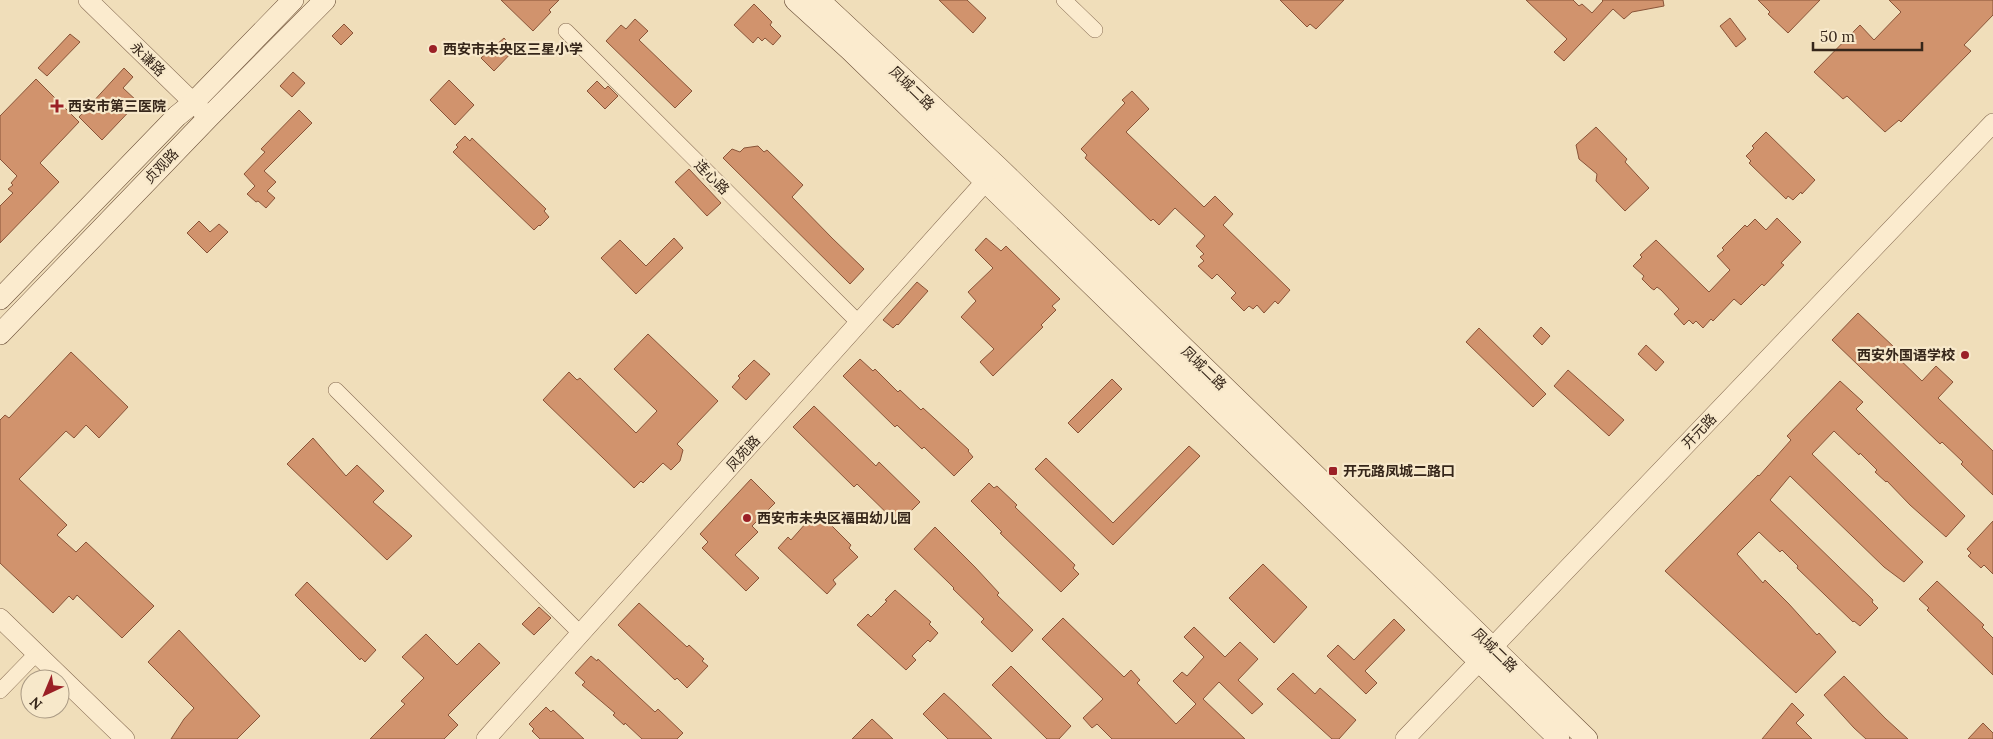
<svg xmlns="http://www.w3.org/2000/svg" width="1993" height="739" font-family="Lora,'Noto Sans SC',serif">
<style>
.building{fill:#d1936d;stroke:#895438}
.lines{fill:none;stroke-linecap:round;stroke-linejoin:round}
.minor-casing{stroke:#886d54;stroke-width:16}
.tertiary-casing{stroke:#886d54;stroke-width:20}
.secondary-casing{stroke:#6a4e37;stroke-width:22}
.minor{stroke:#fbebce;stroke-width:15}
.tertiary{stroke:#fbebce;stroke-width:19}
.secondary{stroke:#fbebce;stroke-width:21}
.poi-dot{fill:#9b2026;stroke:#f7e8ca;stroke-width:2}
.labels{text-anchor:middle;stroke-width:4.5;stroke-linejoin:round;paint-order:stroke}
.poi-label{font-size:14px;font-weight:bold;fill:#36261a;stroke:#f7e8ca;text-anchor:start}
.street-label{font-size:14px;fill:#36261a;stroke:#f7e8ca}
</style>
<rect width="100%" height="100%" fill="#f0deba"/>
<g class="building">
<path d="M 501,0 L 559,0 L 549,10 L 551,12 L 533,31 Z"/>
<path d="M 939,0 L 967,0 L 986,18 L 973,33 Z"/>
<path d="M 1280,0 L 1344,0 L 1316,29 L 1310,24 L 1307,27 Z"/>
<path d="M 1526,0 L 1573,0 L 1579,6 L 1582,4 L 1592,13 L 1603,1 L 1602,0 L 1663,0 L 1664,6 L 1632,12 L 1624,19 L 1613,9 L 1564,61 L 1554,52 L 1567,39 Z"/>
<path d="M 1758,0 L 1820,0 L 1788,33 L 1768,14 L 1770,12 Z"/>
<path d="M 1889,0 L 1993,0 L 1993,15 L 1964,45 L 1971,51 L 1901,122 L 1899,120 L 1885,132 L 1847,96 L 1843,99 L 1814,72 L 1860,25 L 1874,40 L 1901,12 Z"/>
<path d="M 754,4 L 772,22 L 770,25 L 781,36 L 773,45 L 765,38 L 762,41 L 758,37 L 753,43 L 734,25 Z"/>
<path d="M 1730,18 L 1746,39 L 1736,47 L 1720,26 Z"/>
<path d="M 635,19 L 648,31 L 639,40 L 692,91 L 675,108 L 606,41 L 621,25 L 626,29 Z"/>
<path d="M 344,24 L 353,33 L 341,45 L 332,36 Z"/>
<path d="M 70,34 L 80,42 L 47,76 L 38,68 Z"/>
<path d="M 504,38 L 515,49 L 494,71 L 481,58 Z"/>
<path d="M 124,68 L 133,77 L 123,88 L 138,102 L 102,140 L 79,117 Z"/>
<path d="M 293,72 L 305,83 L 292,97 L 280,86 Z"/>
<path d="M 36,79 L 79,122 L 40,163 L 59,182 L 0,243 L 0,206 L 13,193 L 8,189 L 13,185 L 11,183 L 17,176 L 0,159 L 0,116 Z"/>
<path d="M 449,80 L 474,105 L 455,125 L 430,100 Z"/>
<path d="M 597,81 L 605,89 L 608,86 L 618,96 L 605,109 L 587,91 Z"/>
<path d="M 1132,91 L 1149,109 L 1126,132 L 1204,207 L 1215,196 L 1233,214 L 1223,225 L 1290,290 L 1278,304 L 1275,301 L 1264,313 L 1257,305 L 1253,309 L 1249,306 L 1244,311 L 1231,298 L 1236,293 L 1217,274 L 1212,279 L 1198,266 L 1204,261 L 1200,257 L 1204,254 L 1196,246 L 1205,236 L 1175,208 L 1159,225 L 1153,219 L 1151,221 L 1085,158 L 1087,155 L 1081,149 L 1125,103 L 1122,100 Z"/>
<path d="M 299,110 L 312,123 L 264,171 L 276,182 L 267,191 L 275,198 L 266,208 L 258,201 L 256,202 L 247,194 L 255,186 L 244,174 L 265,152 L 261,149 Z"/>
<path d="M 1596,127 L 1627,159 L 1625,162 L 1649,188 L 1625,211 L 1596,181 L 1597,174 L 1579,159 L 1576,145 Z"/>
<path d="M 1766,132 L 1815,180 L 1802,194 L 1801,192 L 1793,200 L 1788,196 L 1786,199 L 1749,163 L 1751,161 L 1746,156 L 1754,148 L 1752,146 Z"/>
<path d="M 465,136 L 470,141 L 472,138 L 546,209 L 544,211 L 549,217 L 540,226 L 539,225 L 534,230 L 453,152 L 458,147 L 456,145 Z"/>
<path d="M 758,146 L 764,152 L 767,150 L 803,185 L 792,197 L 832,238 L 864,269 L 850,284 L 723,158 L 732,149 L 740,152 L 744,148 Z"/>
<path d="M 689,169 L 721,203 L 707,216 L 675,182 Z"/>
<path d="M 1777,218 L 1801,242 L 1781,263 L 1784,265 L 1764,286 L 1762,284 L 1741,305 L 1734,299 L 1713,321 L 1711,319 L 1703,328 L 1696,321 L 1693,324 L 1689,320 L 1684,325 L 1674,314 L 1679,309 L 1661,290 L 1657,287 L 1654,290 L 1651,288 L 1642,279 L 1644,276 L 1633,266 L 1642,257 L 1640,255 L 1656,240 L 1709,292 L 1730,270 L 1717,256 L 1724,250 L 1722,248 L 1745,225 L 1747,227 L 1755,219 L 1766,230 Z"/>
<path d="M 199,221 L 210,232 L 219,224 L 228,232 L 207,253 L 187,233 Z"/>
<path d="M 674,238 L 683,248 L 636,294 L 601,258 L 620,240 L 646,266 Z"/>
<path d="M 986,238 L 1001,251 L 1006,246 L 1060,299 L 1052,306 L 1056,310 L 1041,325 L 1043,327 L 993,376 L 980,362 L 994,349 L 961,317 L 976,301 L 968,292 L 993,268 L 975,250 Z"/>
<path d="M 917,282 L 928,291 L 898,325 L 897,324 L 893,328 L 883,320 Z"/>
<path d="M 1858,313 L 1895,348 L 1892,352 L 1922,381 L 1936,366 L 1953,382 L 1938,398 L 1993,451 L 1993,495 L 1961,464 L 1963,462 L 1942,442 L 1940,444 L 1832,340 Z"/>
<path d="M 1541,327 L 1550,336 L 1542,345 L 1533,336 Z"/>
<path d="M 1479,328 L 1546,394 L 1533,407 L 1466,342 Z"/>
<path d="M 648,334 L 718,401 L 677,444 L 683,450 L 680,461 L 671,470 L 663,463 L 643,483 L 641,481 L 634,488 L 543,400 L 569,372 L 577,380 L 580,378 L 636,433 L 657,411 L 614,369 Z"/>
<path d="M 1646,345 L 1664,362 L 1656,371 L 1638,354 Z"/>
<path d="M 71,352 L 128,407 L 99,438 L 86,425 L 74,438 L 66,431 L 19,479 L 67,525 L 57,535 L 76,552 L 86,542 L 154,606 L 122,638 L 77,595 L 73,600 L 69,596 L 53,613 L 0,563 L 0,420 L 5,415 L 9,418 Z"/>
<path d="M 860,359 L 873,371 L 875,369 L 898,392 L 900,390 L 921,410 L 923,408 L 969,450 L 968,451 L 973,457 L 954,476 L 924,447 L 922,449 L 897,425 L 895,427 L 843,376 Z"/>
<path d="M 754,360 L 770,374 L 746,400 L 732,387 L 740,378 L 738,376 Z"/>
<path d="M 1568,370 L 1624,420 L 1609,436 L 1554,386 Z"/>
<path d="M 1112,379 L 1122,389 L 1078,433 L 1068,423 Z"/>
<path d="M 1840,381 L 1863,402 L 1856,409 L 1862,415 L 1965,516 L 1946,537 L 1910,505 L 1887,481 L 1886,482 L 1875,472 L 1877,470 L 1860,453 L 1859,455 L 1834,431 L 1812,454 L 1923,562 L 1904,582 L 1884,567 L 1790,476 L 1770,500 L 1873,600 L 1872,602 L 1878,608 L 1860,626 L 1854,621 L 1853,622 L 1797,568 L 1798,566 L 1782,550 L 1780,552 L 1759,532 L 1737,554 L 1763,583 L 1765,580 L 1789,604 L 1817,635 L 1819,633 L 1836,652 L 1796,693 L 1665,571 L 1758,475 L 1759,476 L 1791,440 L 1787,436 Z"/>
<path d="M 814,406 L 876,466 L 879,462 L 920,502 L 898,524 L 857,484 L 854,487 L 793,427 Z"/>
<path d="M 313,438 L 346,476 L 357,465 L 384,491 L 373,502 L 412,536 L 387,560 L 287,464 Z"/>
<path d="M 1189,446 L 1200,456 L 1113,545 L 1035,469 L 1046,458 L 1113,523 Z"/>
<path d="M 751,479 L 775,503 L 752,526 L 758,532 L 735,555 L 759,578 L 746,591 L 702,548 L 708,542 L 700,534 Z"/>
<path d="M 989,483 L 994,488 L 997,486 L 1017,505 L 1015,507 L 1075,565 L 1073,568 L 1079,574 L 1061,592 L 1000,533 L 1002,532 L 971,501 Z"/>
<path d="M 814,514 L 824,524 L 827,521 L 851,545 L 849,548 L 858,557 L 833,580 L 836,584 L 827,594 L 778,548 L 788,537 L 791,540 Z"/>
<path d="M 1993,521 L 1993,574 L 1984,565 L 1981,568 L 1968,556 L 1971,553 L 1967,549 Z"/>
<path d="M 935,527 L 975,567 L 999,593 L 997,595 L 1033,630 L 1012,652 L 981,622 L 984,619 L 953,589 L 954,588 L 949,583 L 914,549 Z"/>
<path d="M 1263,564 L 1307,607 L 1274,643 L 1229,598 Z"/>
<path d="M 1937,581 L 1984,625 L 1982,627 L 1993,638 L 1993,675 L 1927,610 L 1929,608 L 1919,599 Z"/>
<path d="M 307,582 L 376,650 L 365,662 L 361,658 L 360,660 L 295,595 Z"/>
<path d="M 895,590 L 931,622 L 929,624 L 938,633 L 930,642 L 928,640 L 912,656 L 916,660 L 906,670 L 857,625 L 868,614 L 871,617 L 887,601 L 885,600 Z"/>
<path d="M 639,603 L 687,647 L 689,645 L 704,659 L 702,661 L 708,666 L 687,688 L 677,678 L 675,680 L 618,625 Z"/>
<path d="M 539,607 L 551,618 L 534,635 L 522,624 Z"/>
<path d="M 1063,618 L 1124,677 L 1131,670 L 1140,680 L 1137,683 L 1176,724 L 1196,704 L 1173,681 L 1182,672 L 1187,676 L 1204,657 L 1184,637 L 1194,627 L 1225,657 L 1240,642 L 1258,659 L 1238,680 L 1263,704 L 1252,714 L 1219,682 L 1203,699 L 1245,739 L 1112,739 L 1097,724 L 1092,728 L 1083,718 L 1103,699 L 1042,639 Z"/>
<path d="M 1394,619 L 1405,630 L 1365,671 L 1377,683 L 1366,694 L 1327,656 L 1338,645 L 1354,660 Z"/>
<path d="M 179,630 L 260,716 L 237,739 L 171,739 L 184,719 L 194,708 L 148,662 Z"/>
<path d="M 426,634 L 457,665 L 479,643 L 500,663 L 448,715 L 458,725 L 444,739 L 370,739 L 405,704 L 401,701 L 424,678 L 402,657 Z"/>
<path d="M 591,656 L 597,661 L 598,659 L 655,712 L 658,709 L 683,733 L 677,739 L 642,739 L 625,723 L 624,725 L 613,715 L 615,713 L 582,685 L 585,682 L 575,673 Z"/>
<path d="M 1011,666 L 1071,726 L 1059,739 L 1047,739 L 992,685 Z"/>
<path d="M 1293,673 L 1315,694 L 1320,688 L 1356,720 L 1339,739 L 1332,739 L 1277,689 Z"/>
<path d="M 1844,676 L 1886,719 L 1908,739 L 1866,739 L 1854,728 L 1824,695 Z"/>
<path d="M 944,693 L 957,705 L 992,739 L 948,739 L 923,714 Z"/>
<path d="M 1792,703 L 1804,715 L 1796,723 L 1812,739 L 1762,739 Z"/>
<path d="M 546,707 L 551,712 L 553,710 L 584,739 L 540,739 L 532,731 L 534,729 L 529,724 Z"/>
<path d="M 872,719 L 893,739 L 852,739 Z"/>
<path d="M 1983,723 L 1993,733 L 1993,739 L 1968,739 Z"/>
</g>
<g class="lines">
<defs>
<g id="minor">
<path d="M 1064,0 L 1095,30"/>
<path d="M 566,31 L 859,323"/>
<path d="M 336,390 L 581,634"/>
<path d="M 0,691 L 36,654"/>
</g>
<g id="tertiary">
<path d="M 88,0 L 204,113"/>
<path d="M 0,618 L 125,739"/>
<path d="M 486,739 L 994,172"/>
<path d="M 1405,739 L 1993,123"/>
</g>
<g id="secondary">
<path d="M 795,0 L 850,50 L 1559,739"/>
<path d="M 819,0 L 998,167 L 1587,739"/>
<path d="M 0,299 L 177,116 L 193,103 L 293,0"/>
<path d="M 0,334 L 209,117 L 325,0"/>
</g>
</defs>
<use href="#minor" class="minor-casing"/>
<use href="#tertiary" class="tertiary-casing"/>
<use href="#secondary" class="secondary-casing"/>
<use href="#minor" class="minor"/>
<use href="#tertiary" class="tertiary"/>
<use href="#secondary" class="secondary"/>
</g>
<g class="poi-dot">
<circle cx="433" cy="49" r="5"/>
<path d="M54.5 98.5h5v5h5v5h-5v5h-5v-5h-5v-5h5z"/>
<circle cx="1965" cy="355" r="5"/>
<rect x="1328" y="466" width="10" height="10" rx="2.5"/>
<circle cx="747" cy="518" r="5"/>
</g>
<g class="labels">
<g class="poi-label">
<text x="443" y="54">西安市未央区三星小学</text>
<text x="68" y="111">西安市第三医院</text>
<text x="1955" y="360" text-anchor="end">西安外国语学校</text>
<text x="1343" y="476">开元路凤城二路口</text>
<text x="757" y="523">西安市未央区福田幼儿园</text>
</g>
<g class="street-label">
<text transform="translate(148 59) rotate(44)" y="5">永谦路</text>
<text transform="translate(912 88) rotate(44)" y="5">凤城二路</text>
<text transform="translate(161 166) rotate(-46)" y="5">贞观路</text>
<text transform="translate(712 177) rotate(45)" y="5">连心路</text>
<text transform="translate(1204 368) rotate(44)" y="5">凤城二路</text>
<text transform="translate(1699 431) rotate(-46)" y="5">开元路</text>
<text transform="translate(743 453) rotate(-48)" y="5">凤苑路</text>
<text transform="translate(1495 650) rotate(44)" y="5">凤城二路</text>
</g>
</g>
<g transform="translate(45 694) rotate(224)"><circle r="24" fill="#f7e8ca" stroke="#aa9a84"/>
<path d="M0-4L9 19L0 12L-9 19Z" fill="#9b2026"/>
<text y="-8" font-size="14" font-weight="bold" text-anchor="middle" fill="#36261a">N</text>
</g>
<path d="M1813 42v8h109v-8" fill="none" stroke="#36261a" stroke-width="2.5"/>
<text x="1820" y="42" font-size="15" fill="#36261a" stroke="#f7e8ca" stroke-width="4" paint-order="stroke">50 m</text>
</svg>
